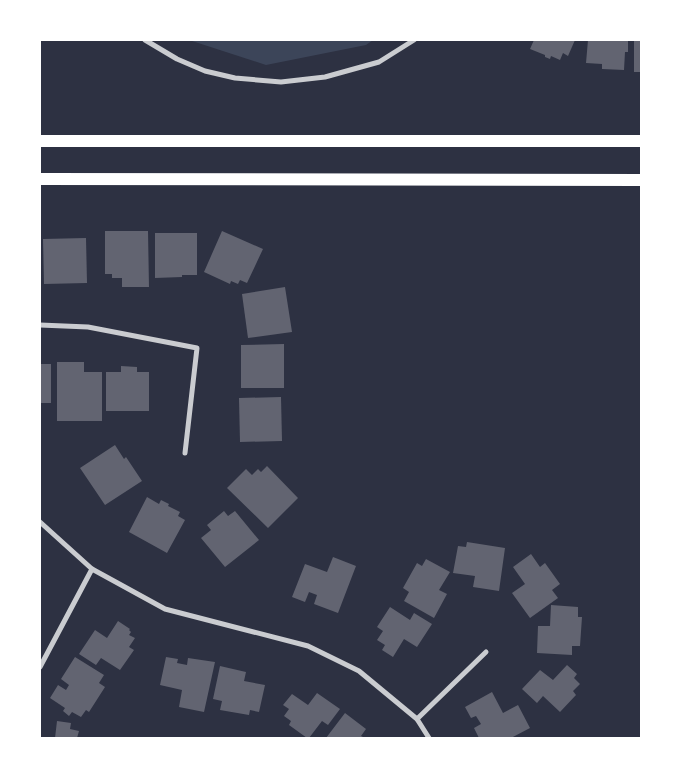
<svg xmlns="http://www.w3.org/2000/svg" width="681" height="778" font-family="Montserrat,sans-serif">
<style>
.green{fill:#3c4559}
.building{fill:#626471}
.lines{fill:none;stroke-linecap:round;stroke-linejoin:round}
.minor{stroke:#caccd0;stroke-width:5}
.primary{stroke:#fff;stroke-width:12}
</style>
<rect width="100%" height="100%" fill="#2d3142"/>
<path class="green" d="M 189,40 L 373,40 L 366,45 L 266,65 Z"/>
<g class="building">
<path d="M 534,40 L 575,40 L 568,56 L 563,53 L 560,60 L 551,56 L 550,59 L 545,57 L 545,55 L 530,49 Z"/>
<path d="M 588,40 L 628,40 L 628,52 L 625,52 L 624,70 L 602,69 L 602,64 L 586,63 Z"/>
<rect x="634" y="40" width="7" height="32"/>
<path d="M 105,231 L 148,231 L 149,287 L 122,287 L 122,278 L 112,278 L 112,274 L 105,274 Z"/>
<path d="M 222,231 L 263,249 L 247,283 L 240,280 L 238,284 L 231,281 L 230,284 L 204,272 Z"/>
<path d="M 155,233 L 197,233 L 197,275 L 182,275 L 182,277 L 155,278 Z"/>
<path d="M 86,238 L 87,283 L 44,284 L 43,239 Z"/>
<path d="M 285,287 L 292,332 L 248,338 L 242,294 Z"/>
<path d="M 284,344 L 284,388 L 241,388 L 241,345 Z"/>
<path d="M 57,362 L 84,362 L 84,372 L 102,372 L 102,421 L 57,421 Z"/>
<rect x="40" y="364" width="11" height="39"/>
<path d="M 121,366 L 137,367 L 137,372 L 149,372 L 149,411 L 106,411 L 106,372 L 121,372 Z"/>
<path d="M 281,397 L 282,441 L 240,442 L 239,398 Z"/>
<path d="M 115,445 L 124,459 L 126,457 L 142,481 L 105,505 L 80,468 Z"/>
<path d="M 267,466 L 298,498 L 268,528 L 227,488 L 246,469 L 252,475 L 258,469 L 261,472 Z"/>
<path d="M 147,497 L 159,504 L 161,500 L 169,504 L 168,506 L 180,512 L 178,516 L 185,520 L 167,553 L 129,532 Z"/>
<path d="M 224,511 L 228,516 L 235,511 L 259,540 L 225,567 L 201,538 L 211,530 L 207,525 Z"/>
<path d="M 467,542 L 505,548 L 499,591 L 473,587 L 475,576 L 453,573 L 458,546 L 466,547 Z"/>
<path d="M 531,554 L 540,567 L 545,563 L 560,584 L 552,590 L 558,598 L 530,618 L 512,593 L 525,584 L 513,567 Z"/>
<path d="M 333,557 L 356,566 L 338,613 L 314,604 L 317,595 L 309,592 L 305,602 L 292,597 L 305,564 L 327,572 Z"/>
<path d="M 426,559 L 450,572 L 439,590 L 447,594 L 434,618 L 404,601 L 409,592 L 403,588 L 417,563 L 422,566 Z"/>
<path d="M 551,605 L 578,607 L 578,617 L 582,617 L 580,646 L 572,646 L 572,655 L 537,653 L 538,626 L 550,626 Z"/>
<path d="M 390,607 L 410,620 L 414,613 L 432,624 L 417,647 L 404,639 L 393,657 L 382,650 L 385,645 L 377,640 L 383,631 L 377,627 Z"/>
<path d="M 118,621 L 130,629 L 129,630 L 131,632 L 129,635 L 135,638 L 129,647 L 134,650 L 120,670 L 101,658 L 96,665 L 79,654 L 95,630 L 107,638 Z"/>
<path d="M 75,657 L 104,675 L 99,683 L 105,687 L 89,712 L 86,710 L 81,717 L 72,712 L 69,716 L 63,711 L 65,708 L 50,698 L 58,685 L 66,690 L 69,685 L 61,679 Z"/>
<path d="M 166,657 L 178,659 L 177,663 L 187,665 L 188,658 L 215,662 L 204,712 L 179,707 L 182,690 L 160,685 Z"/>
<path d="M 567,665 L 577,674 L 574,678 L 580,684 L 573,691 L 576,695 L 560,712 L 543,696 L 537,703 L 522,689 L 540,670 L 553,680 Z"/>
<path d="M 220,666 L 246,672 L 244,681 L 265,685 L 259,712 L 250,710 L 249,715 L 220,710 L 222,701 L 213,699 Z"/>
<path d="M 492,692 L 503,713 L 518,705 L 530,728 L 511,738 L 479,738 L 474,728 L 481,724 L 476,716 L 471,718 L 465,707 Z"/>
<path d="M 317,693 L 340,709 L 328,725 L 322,721 L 309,738 L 307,738 L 289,725 L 291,721 L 284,716 L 289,709 L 283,705 L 292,694 L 308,705 Z"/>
<path d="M 345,713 L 366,729 L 361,736 L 365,738 L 326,738 Z"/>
<path d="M 57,721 L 71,723 L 70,729 L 79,731 L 77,738 L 55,738 Z"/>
</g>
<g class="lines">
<g class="minor">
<path d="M 145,40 L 177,59 L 205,71 L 235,78 L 281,82 L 325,77 L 379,62 L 414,40"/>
<path d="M 40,325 L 88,327 L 197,348 L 185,453"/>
<path d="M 40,522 L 92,569 L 165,609 L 308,646 L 359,671 L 417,719 L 429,738"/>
<path d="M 40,667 L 92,569"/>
<path d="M 417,719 L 486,652"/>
</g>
<g class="primary">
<path d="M 40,141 L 641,141"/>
<path d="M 40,179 L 641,180"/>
</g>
</g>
<rect width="681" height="778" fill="none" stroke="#ffffff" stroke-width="82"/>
</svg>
